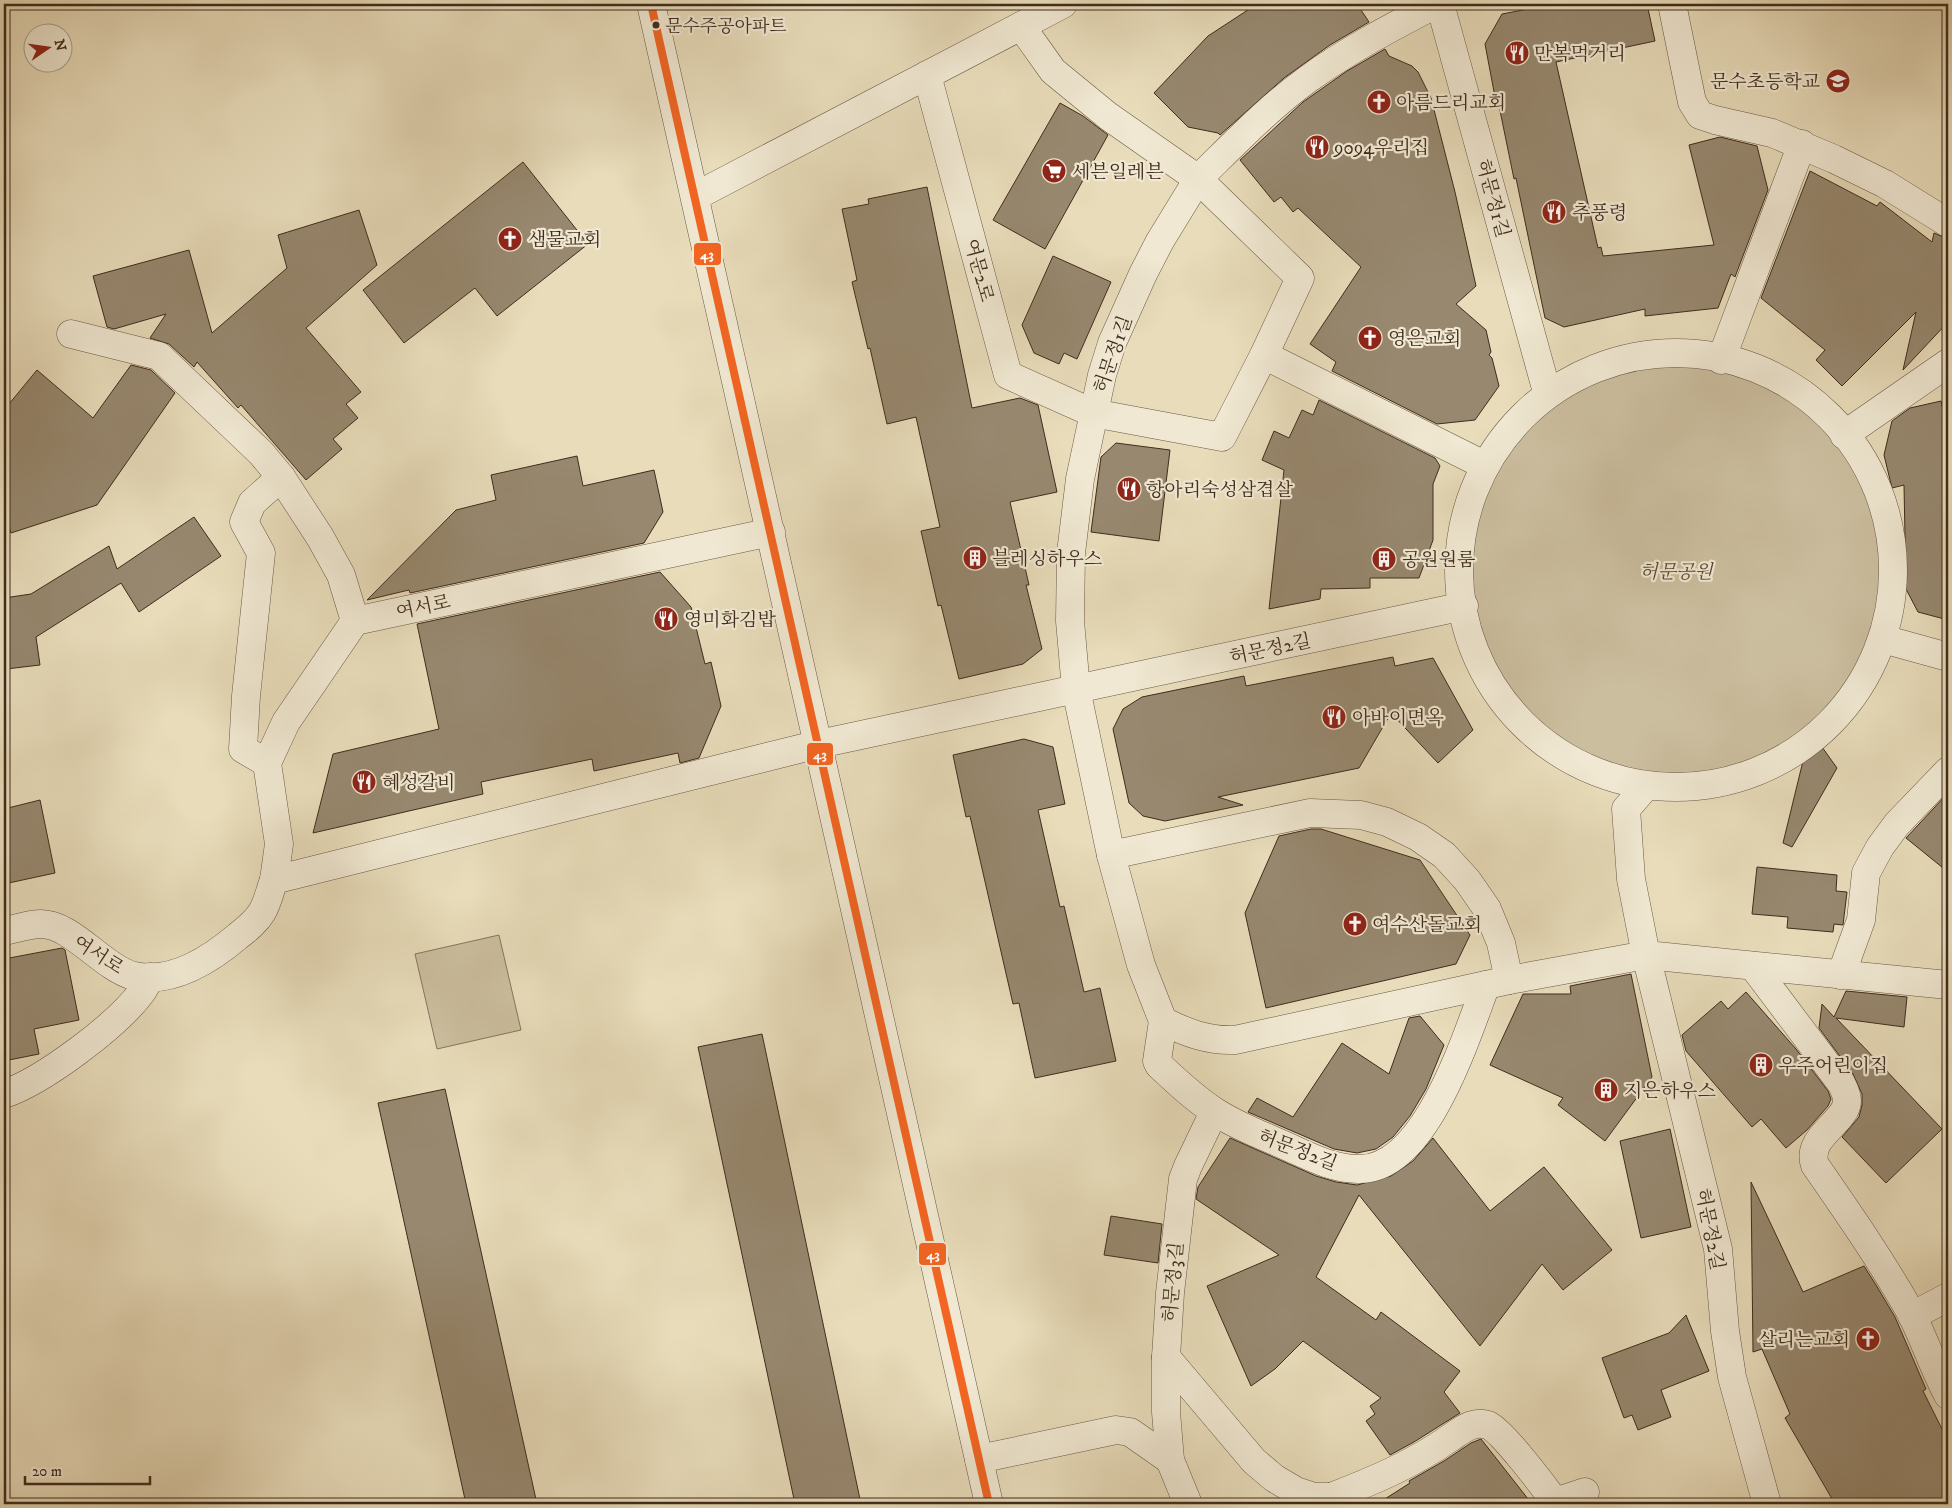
<svg xmlns="http://www.w3.org/2000/svg" width="1952" height="1508" font-family="'IM FELL DW Pica','Noto Serif KR',serif">
<style>
.green{fill:#cbbe9f;stroke:#86755e}
.building{fill:#97886f;stroke:#402c1d}
.lines{fill:none;stroke-linecap:round;stroke-linejoin:round}
.minor-casing{stroke:#6a5844;stroke-width:29}
.minor{stroke:#f0e8d2;stroke-width:28}
.bus-1-casing{stroke:#f0e8d2;stroke-width:11}
.bus-1{stroke:#f26522;stroke-width:8}
.bus-dot{fill:#402c1d;stroke:#f0e8d2;stroke-width:2}
.labels{text-anchor:middle;stroke-width:4.5;stroke-linejoin:round;paint-order:stroke}
.bus-label{font-size:18px;fill:#402c1d;stroke:#f0e8d2;text-anchor:start}
.poi-label{font-size:19px;fill:#402c1d;stroke:#f0e8d2;text-anchor:start}
.street-label{font-size:19px;fill:#402c1d;stroke:#f0e8d2}
.park-label{font-size:19px;font-style:italic;fill:#5c4937;stroke:#f0e8d2}
.line-badge{stroke:#f0e8d2;stroke-width:2}
.badge-label{font-size:14px;text-anchor:middle;font-weight:bold;fill:#fff}
</style>
<rect width="100%" height="100%" fill="#e8dcba"/>
<filter id="stains"><feTurbulence type="fractalNoise" baseFrequency=".004" numOctaves="4"/><feColorMatrix values="0 0 0 0 .2 0 0 0 0 .09 0 0 0 0 .02 0 0 0 .5 -.17"/></filter>
<radialGradient id="worn" r=".72"><stop offset=".6" stop-color="#630" stop-opacity="0"/><stop offset="1" stop-color="#630" stop-opacity=".3"/></radialGradient>
<g class="green">
<circle cx="1676" cy="571" r="211"/>
<path d="M 499,935 L 521,1030 L 437,1049 L 415,954 Z"/>
</g>
<g class="building">
<path d="M 1257,4 L 1357,4 L 1369,22 L 1330,45 L 1284,78 L 1220,135 L 1218,133 L 1188,127 L 1154,93 L 1208,36 Z"/>
<path d="M 1554,4 L 1647,4 L 1655,41 L 1556,62 L 1598,248 L 1601,247 L 1603,256 L 1714,245 L 1689,145 L 1720,137 L 1757,146 L 1768,190 L 1735,277 L 1731,274 L 1718,308 L 1645,316 L 1645,309 L 1564,327 L 1545,318 L 1516,178 L 1514,179 L 1497,96 L 1495,97 L 1485,44 L 1502,14 Z"/>
<path d="M 1385,49 L 1389,56 L 1412,66 L 1418,72 L 1431,98 L 1455,192 L 1476,286 L 1456,304 L 1486,330 L 1491,352 L 1489,355 L 1492,358 L 1499,386 L 1475,420 L 1437,424 L 1332,371 L 1336,362 L 1310,344 L 1361,267 L 1298,208 L 1293,212 L 1281,197 L 1274,202 L 1240,160 L 1303,102 L 1347,71 Z"/>
<path d="M 1060,103 L 1083,116 L 1108,135 L 1045,249 L 993,220 Z"/>
<path d="M 523,162 L 588,244 L 497,316 L 475,288 L 404,343 L 363,290 Z"/>
<path d="M 1810,171 L 1877,206 L 1880,202 L 1932,242 L 1934,233 L 1948,239 L 1948,322 L 1903,370 L 1916,312 L 1842,386 L 1816,360 L 1825,350 L 1761,298 Z"/>
<path d="M 927,187 L 972,408 L 1020,398 L 1038,405 L 1057,492 L 1010,502 L 1029,585 L 1026,585 L 1042,649 L 1023,664 L 959,679 L 941,605 L 938,606 L 921,531 L 940,527 L 916,417 L 887,424 L 870,348 L 868,349 L 852,282 L 857,280 L 842,209 L 869,204 L 868,199 Z"/>
<path d="M 359,210 L 377,265 L 306,328 L 361,392 L 346,404 L 358,418 L 333,439 L 342,449 L 306,480 L 241,405 L 238,408 L 197,362 L 194,367 L 169,344 L 150,338 L 166,314 L 114,329 L 107,327 L 93,276 L 189,250 L 212,333 L 287,268 L 278,235 Z"/>
<path d="M 1053,256 L 1111,282 L 1077,359 L 1064,353 L 1059,364 L 1034,353 L 1022,325 Z"/>
<path d="M 131,365 L 151,370 L 175,393 L 97,505 L 11,533 L 4,512 L 4,410 L 37,370 L 93,418 Z"/>
<path d="M 1319,400 L 1435,458 L 1440,466 L 1433,484 L 1433,540 L 1419,578 L 1370,578 L 1370,588 L 1321,589 L 1320,599 L 1269,609 L 1284,470 L 1262,460 L 1274,431 L 1289,438 L 1302,410 L 1313,415 Z"/>
<path d="M 1941,401 L 1948,429 L 1948,620 L 1918,612 L 1906,589 L 1904,485 L 1892,488 L 1884,455 L 1892,421 L 1910,408 Z"/>
<path d="M 1116,443 L 1170,450 L 1159,541 L 1091,532 L 1101,457 Z"/>
<path d="M 577,456 L 583,486 L 654,470 L 663,512 L 644,543 L 410,593 L 409,590 L 367,600 L 456,510 L 496,500 L 491,475 Z"/>
<path d="M 194,517 L 221,556 L 139,612 L 121,583 L 36,637 L 40,665 L 6,669 L 4,651 L 4,598 L 31,594 L 109,546 L 117,569 Z"/>
<path d="M 660,572 L 691,607 L 705,664 L 711,662 L 721,706 L 699,758 L 680,763 L 678,753 L 594,771 L 592,759 L 481,782 L 483,794 L 313,833 L 333,754 L 439,729 L 417,624 Z"/>
<path d="M 1393,657 L 1395,666 L 1433,658 L 1473,730 L 1438,763 L 1391,713 L 1359,768 L 1218,797 L 1243,805 L 1165,821 L 1143,816 L 1129,803 L 1113,729 L 1123,709 L 1142,697 L 1244,676 L 1246,686 Z"/>
<path d="M 1024,739 L 1053,747 L 1065,804 L 1038,810 L 1060,907 L 1064,906 L 1084,992 L 1100,988 L 1116,1061 L 1035,1078 L 1019,1003 L 1013,1004 L 970,816 L 966,817 L 953,755 Z"/>
<path d="M 1822,747 L 1837,768 L 1792,847 L 1783,843 L 1803,761 Z"/>
<path d="M 1948,793 L 1948,872 L 1906,838 Z"/>
<path d="M 40,800 L 55,873 L 4,884 L 4,809 Z"/>
<path d="M 1311,829 L 1321,829 L 1420,860 L 1470,935 L 1456,964 L 1266,1008 L 1245,913 L 1279,836 Z"/>
<path d="M 1757,867 L 1837,875 L 1836,891 L 1847,892 L 1843,925 L 1834,924 L 1833,932 L 1787,928 L 1788,917 L 1752,914 Z"/>
<path d="M 62,948 L 65,950 L 79,1020 L 34,1029 L 39,1054 L 4,1061 L 4,959 Z"/>
<path d="M 1631,974 L 1652,1077 L 1605,1141 L 1558,1105 L 1563,1098 L 1490,1065 L 1523,994 L 1571,994 L 1570,986 Z"/>
<path d="M 1846,991 L 1907,997 L 1904,1027 L 1836,1018 L 1942,1129 L 1886,1183 L 1842,1137 L 1859,1117 L 1862,1105 L 1862,1094 L 1853,1074 L 1819,1028 L 1822,1004 L 1834,1017 Z"/>
<path d="M 1746,992 L 1796,1049 L 1828,1091 L 1831,1099 L 1828,1106 L 1807,1130 L 1786,1148 L 1761,1119 L 1752,1127 L 1686,1051 L 1682,1035 L 1721,1001 L 1728,1009 Z"/>
<path d="M 1420,1016 L 1444,1045 L 1426,1089 L 1410,1116 L 1393,1137 L 1376,1149 L 1357,1153 L 1334,1149 L 1248,1112 L 1257,1098 L 1293,1117 L 1342,1043 L 1389,1074 L 1409,1018 Z"/>
<path d="M 762,1034 L 861,1504 L 795,1504 L 698,1047 Z"/>
<path d="M 445,1089 L 537,1504 L 466,1504 L 378,1103 Z"/>
<path d="M 1670,1129 L 1691,1227 L 1641,1238 L 1620,1141 Z"/>
<path d="M 1230,1138 L 1316,1176 L 1336,1182 L 1357,1185 L 1391,1176 L 1413,1161 L 1433,1138 L 1490,1211 L 1544,1167 L 1612,1250 L 1563,1290 L 1542,1264 L 1480,1346 L 1359,1195 L 1316,1277 L 1376,1320 L 1381,1312 L 1460,1371 L 1444,1392 L 1460,1413 L 1414,1442 L 1390,1455 L 1366,1421 L 1375,1414 L 1370,1406 L 1381,1398 L 1303,1341 L 1275,1369 L 1251,1386 L 1207,1286 L 1279,1255 L 1196,1199 L 1198,1187 Z"/>
<path d="M 1751,1182 L 1803,1292 L 1864,1266 L 1876,1285 L 1895,1317 L 1926,1389 L 1923,1391 L 1948,1441 L 1948,1504 L 1835,1504 L 1785,1418 L 1790,1414 L 1762,1349 L 1753,1352 Z"/>
<path d="M 1111,1216 L 1162,1224 L 1158,1263 L 1104,1255 Z"/>
<path d="M 1686,1315 L 1709,1371 L 1661,1390 L 1671,1417 L 1638,1430 L 1632,1415 L 1624,1418 L 1602,1358 L 1669,1333 Z"/>
<path d="M 1481,1439 L 1532,1504 L 1377,1504 L 1410,1483 L 1409,1481 L 1444,1461 L 1471,1443 Z"/>
</g>
<g class="lines">
<defs>
<g id="minor">
<path d="M 651,4 L 989,1504"/>
<path d="M 1440,4 L 1547,392"/>
<path d="M 1672,4 L 1692,102 L 1700,115 L 1715,120 L 1772,133 L 1834,159 L 1885,184 L 1948,223"/>
<path d="M 1021,26 L 1053,71 L 1108,116 L 1198,179 L 1160,241 L 1143,274 L 1112,343 L 1102,375 L 1080,479 L 1071,553 L 1070,621 L 1076,689 L 1111,855 L 1141,965 L 1163,1021 C 1187,1033 1208,1041 1235,1040 L 1509,980 L 1646,955 L 1948,985"/>
<path d="M 927,75 L 1008,375 L 1093,413 L 1222,437 L 1264,355 L 1300,278 L 1198,179 C 1233,145 1268,108 1308,79 C 1348,50 1392,27 1436,4"/>
<path d="M 696,196 L 1063,4"/>
<path d="M 71,334 L 159,356 L 261,453 L 281,477 L 320,537 L 341,575 L 355,621"/>
<circle cx="1676" cy="570" r="217"/>
<path d="M 1264,355 L 1484,465"/>
<path d="M 1721,360 L 1802,144"/>
<path d="M 1844,435 L 1948,363"/>
<path d="M 1883,639 L 1948,657"/>
<path d="M 267,763 L 243,749 L 246,696 L 261,553 L 244,522 L 252,503 L 281,477"/>
<path d="M 1646,786 L 1626,809 L 1631,879 L 1646,955 L 1718,1249 L 1725,1331 L 1732,1377 L 1767,1504"/>
<path d="M 1111,855 L 1310,813 L 1361,815 L 1387,822 L 1418,837 L 1444,855 L 1467,880 L 1487,909 L 1501,943 L 1509,980"/>
<path d="M 274,880 L 279,844 L 267,763 L 286,722 L 355,621 L 771,532"/>
<path d="M 4,931 C 16,929 29,924 41,924 C 72,924 103,968 134,976 C 172,984 211,959 238,936 C 247,929 256,922 262,912 C 268,902 270,890 274,880 L 819,744 L 1464,606"/>
<path d="M 1753,966 L 1841,1083 C 1844,1089 1847,1094 1847,1101 C 1847,1122 1805,1137 1815,1165 C 1849,1214 1883,1263 1912,1315 C 1925,1341 1934,1369 1948,1395"/>
<path d="M 1841,975 L 1861,920 L 1866,873 L 1880,847 L 1897,824 L 1948,771"/>
<path d="M 1163,1021 L 1157,1061 L 1159,1065 C 1176,1081 1194,1098 1214,1111 C 1236,1126 1262,1135 1286,1146 C 1309,1156 1332,1169 1358,1169 C 1426,1171 1466,1036 1486,985"/>
<path d="M 4,1094 C 43,1081 116,1026 141,993 C 145,988 147,982 151,977"/>
<path d="M 1912,1316 L 1948,1297"/>
<path d="M 1166,1357 L 1254,1461 L 1274,1478 L 1296,1491 L 1314,1497 L 1331,1497"/>
<path d="M 979,1459 L 1116,1430 L 1130,1432 L 1170,1460"/>
<path d="M 1188,1504 L 1170,1460 L 1166,1412 L 1166,1357 L 1170,1293 L 1183,1179 L 1188,1166 L 1214,1112"/>
<path d="M 1336,1504 L 1331,1497 C 1373,1481 1413,1464 1450,1438 C 1462,1430 1473,1420 1488,1425 C 1500,1428 1545,1488 1555,1502 L 1585,1492"/>
</g>
</defs>
<use href="#minor" class="minor-casing"/>
<use href="#minor" class="minor"/>
<defs>
<path id="bus-1" d="M 651,4 L 989,1504"/>
</defs>
<use href="#bus-1" class="bus-1-casing"/>
<use href="#bus-1" class="bus-1"/>
</g>
<defs>
<symbol id="restaurant-disc" viewBox="-11 -11 22 22"><circle r="9.5" fill="#8f2418" stroke="#f0e8d2"/><path d="M-5-6h1v4h1v-4h1v4h1v-4h1v5L-1.5 .5V6h-2V.5L-5-1ZM5-6V6H3V1.5H1.5Q1.5-4 5-6Z" fill="#fff"/></symbol>
<symbol id="school-disc" viewBox="-11 -11 22 22"><circle r="9.5" fill="#8f2418" stroke="#f0e8d2"/><path d="M0-5L7-2L0 1L-7-2ZM-4 1L0 2.5L4 1V4Q0 6-4 4Z" fill="#fff"/></symbol>
<symbol id="church-disc" viewBox="-11 -11 22 22"><circle r="9.5" fill="#8f2418" stroke="#f0e8d2"/><path d="M-1.2-6h2.4v3.5h3.3v2.4h-3.3V6h-2.4V-.1h-3.3v-2.4h3.3Z" fill="#fff"/></symbol>
<symbol id="supermarket-disc" viewBox="-11 -11 22 22"><circle r="9.5" fill="#8f2418" stroke="#f0e8d2"/><path d="M-6-5.5h2.5l.6 2H6L4.5 2H-2.5L-4.4-4H-6ZM-1.5 3.2a1.3 1.3 0 1 0 .1 0ZM3 3.2a1.3 1.3 0 1 0 .1 0Z" fill="#fff"/></symbol>
<symbol id="building-disc" viewBox="-11 -11 22 22"><circle r="9.5" fill="#8f2418" stroke="#f0e8d2"/><path d="M-4-6H4V6H1V3H-1V6H-4ZM-2.5-4.3h1.7v1.8h-1.7ZM.8-4.3h1.7v1.8H.8ZM-2.5-1h1.7V.8h-1.7ZM.8-1h1.7V.8H.8Z" fill="#fff"/></symbol>
</defs>
<g fill-rule="evenodd">
<use href="#restaurant-disc" x="1503" y="39" width="28" height="28"/>
<use href="#school-disc" x="1824" y="67" width="28" height="28"/>
<use href="#church-disc" x="1365" y="88" width="28" height="28"/>
<use href="#restaurant-disc" x="1303" y="133" width="28" height="28"/>
<use href="#supermarket-disc" x="1040" y="157" width="28" height="28"/>
<use href="#restaurant-disc" x="1540" y="198" width="28" height="28"/>
<use href="#church-disc" x="496" y="225" width="28" height="28"/>
<use href="#church-disc" x="1356" y="324" width="28" height="28"/>
<use href="#restaurant-disc" x="1115" y="475" width="28" height="28"/>
<use href="#building-disc" x="961" y="544" width="28" height="28"/>
<use href="#building-disc" x="1370" y="545" width="28" height="28"/>
<use href="#restaurant-disc" x="652" y="605" width="28" height="28"/>
<use href="#restaurant-disc" x="1320" y="703" width="28" height="28"/>
<use href="#restaurant-disc" x="350" y="768" width="28" height="28"/>
<use href="#church-disc" x="1341" y="910" width="28" height="28"/>
<use href="#building-disc" x="1747" y="1051" width="28" height="28"/>
<use href="#building-disc" x="1592" y="1076" width="28" height="28"/>
<use href="#church-disc" x="1854" y="1325" width="28" height="28"/>
</g>
<circle class="bus-dot" cx="656" cy="25" r="4.5"/>
<g class="labels">
<g class="bus-label">
<text x="665" y="32">문수주공아파트</text>
</g>
<g class="poi-label">
<text x="1534" y="60">만복먹거리</text>
<text x="1820" y="88" text-anchor="end">문수초등학교</text>
<text x="1396" y="109">아름드리교회</text>
<text x="1334" y="154">9094우리집</text>
<text x="1072" y="178">세븐일레븐</text>
<text x="1572" y="219">추풍령</text>
<text x="528" y="246">샘물교회</text>
<text x="1388" y="345">영은교회</text>
<text x="1146" y="496">항아리숙성삼겹살</text>
<text x="992" y="565">블레싱하우스</text>
<text x="1402" y="566">공원원룸</text>
<text x="684" y="626">영미화김밥</text>
<text x="1352" y="724">아바이면옥</text>
<text x="382" y="789">혜성갈비</text>
<text x="1372" y="931">여수산돌교회</text>
<text x="1778" y="1072">우주어린이집</text>
<text x="1624" y="1097">지은하우스</text>
<text x="1850" y="1346" text-anchor="end">살리는교회</text>
</g>
<g class="street-label">
<text transform="translate(1494 198) rotate(75)" y="7">허문정1길</text>
<text transform="translate(980 270) rotate(75)" y="7">여문2로</text>
<text transform="translate(1112 354) rotate(-71)" y="7">허문정1길</text>
<text transform="translate(423 606) rotate(-12)" y="7">여서로</text>
<text transform="translate(1270 648) rotate(-12)" y="7">허문정2길</text>
<text transform="translate(99 954) rotate(33)" y="7">여서로</text>
<text transform="translate(1298 1149) rotate(21)" y="7">허문정2길</text>
<text transform="translate(1711 1229) rotate(79)" y="7">허문정2길</text>
<text transform="translate(1172 1282) rotate(-85)" y="7">허문정3길</text>
</g>
<g class="park-label">
<text x="1676" y="578">허문공원</text>
</g>
</g>
<g class="line-badge">
<rect x="693" y="242" width="29" height="24" rx="5" fill="#f26522"/>
<rect x="806" y="742" width="28" height="24" rx="5" fill="#f26522"/>
<rect x="918" y="1242" width="29" height="24" rx="5" fill="#f26522"/>
</g>
<g class="badge-label">
<text x="707" y="259">43</text>
<text x="820" y="759">43</text>
<text x="933" y="1259">43</text>
</g>
<rect width="1952" height="1508" fill="none" stroke="#e8dcba" stroke-width="20"/>
<rect x="5" y="5" width="1942" height="1498" fill="none" stroke="#402c1d" stroke-width="2.5"/>
<rect x="10" y="10" width="1932" height="1488" fill="none" stroke="#402c1d"/>
<g transform="translate(48 48) rotate(77)"><circle r="24" fill="#f0e8d2" stroke="#aa9d8a"/>
<path d="M0-4L9 19L0 12L-9 19Z" fill="#8f2418"/>
<text y="-8" font-size="14" font-weight="bold" text-anchor="middle" fill="#402c1d">N</text>
</g>
<path d="M25 1476v8h125v-8" fill="none" stroke="#402c1d" stroke-width="2.5"/>
<text x="32" y="1476" font-size="15" fill="#402c1d" stroke="#f0e8d2" stroke-width="4" paint-order="stroke">20 m</text>
<rect width="100%" height="100%" filter="url(#stains)"/>
<rect width="100%" height="100%" fill="url(#worn)"/>
</svg>
